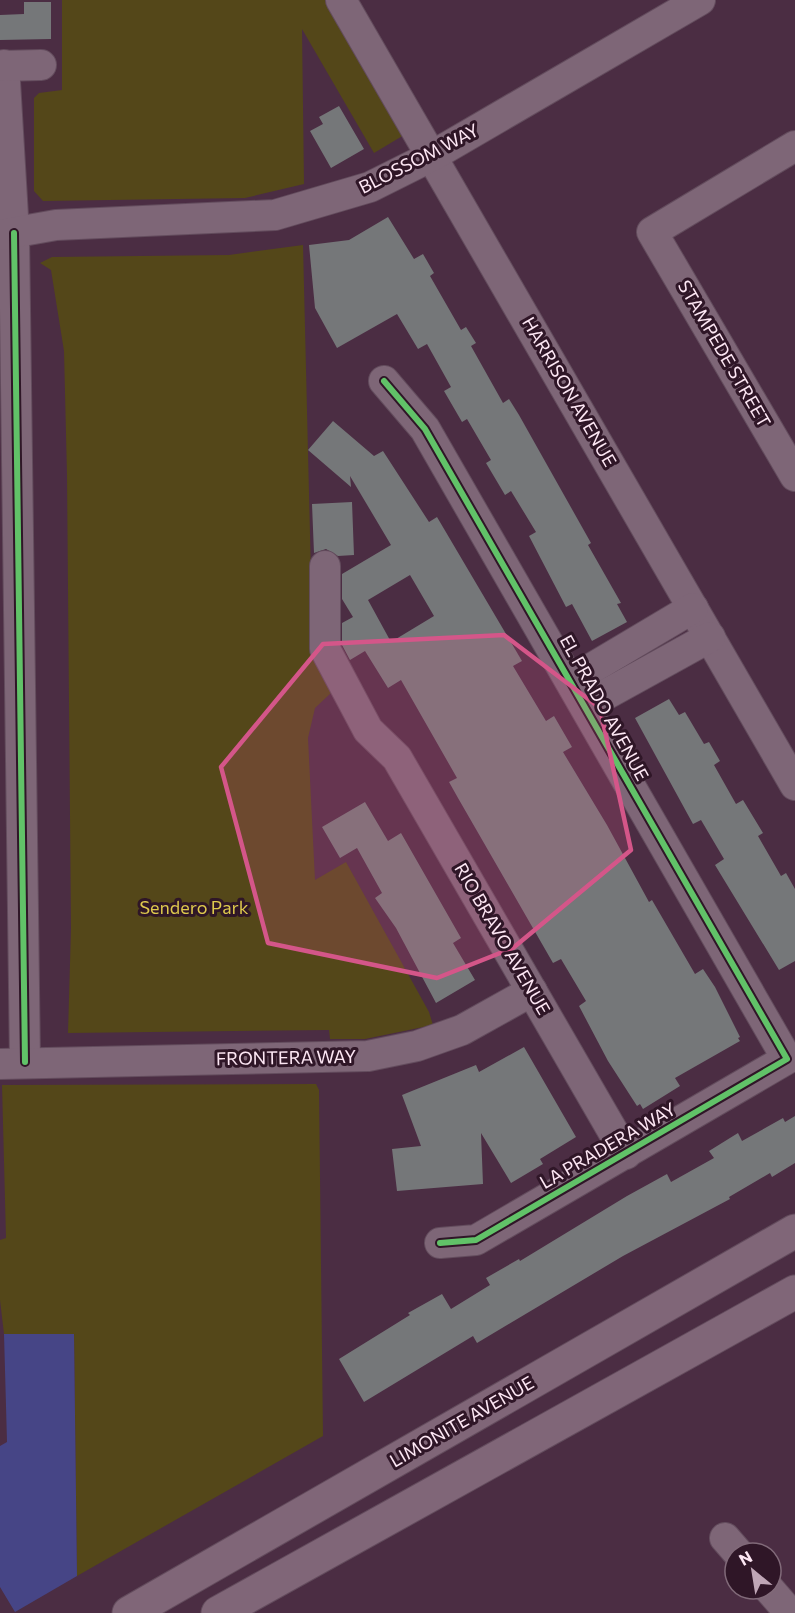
<svg xmlns="http://www.w3.org/2000/svg" width="795" height="1613" font-family="Commissioner,sans-serif">
<style>
.green{fill:#544719}
.water{fill:#464586}
.building{fill:#757779;fill-rule:evenodd}
.lines{fill:none;stroke-linecap:round;stroke-linejoin:round}
.minor-casing{stroke:#634c5d;stroke-width:32}
.major-casing{stroke:#634c5d;stroke-width:35}
.minor{stroke:#7e6677;stroke-width:30}
.major{stroke:#806678;stroke-width:33}
.cycleway-casing{stroke:#2f1627;stroke-width:10}
.cycleway{stroke:#61c268;stroke-width:6}
.marked{fill:#d45689;fill-opacity:0.2;stroke:#d45689;stroke-width:4.5;stroke-linejoin:round}
.labels{text-anchor:middle;stroke-width:6;stroke-linejoin:round;paint-order:stroke}
.street-label{font-size:18px;fill:#fde7f4;stroke:#2f1627}
.park-label{font-size:18px;fill:#dec94d;stroke:#2f1627}
</style>
<rect width="100%" height="100%" fill="#4b2d43"/>
<g class="green">
<path d="M 62,0 L 329,0 L 409,132 L 374,153 L 302,29 L 304,184 L 245,198 L 43,201 L 34,191 L 34,98 L 39,93 L 62,90 Z"/>
<path d="M 303,245 L 313,658 L 332,692 L 315,708 L 308,738 L 315,880 L 346,862 L 429,1012 L 433,1025 L 365,1039 L 330,1039 L 329,1030 L 68,1033 L 71,929 L 67,475 L 64,351 L 51,270 L 40,263 L 52,257 L 229,255 Z"/>
<path d="M 316,1084 L 319,1090 L 323,1436 L 77,1576 L 74,1334 L 4,1334 L 0,1300 L 0,1240 L 6,1238 L 2,1085 Z"/>
</g>
<path class="water" d="M 4,1334 L 74,1334 L 77,1576 L 15,1612 L 0,1587 L 0,1446 L 7,1442 Z"/>
<g class="building">
<path d="M 24,2 L 51,2 L 51,39 L 0,40 L 0,15 L 24,14 Z"/>
<path d="M 339,106 L 364,149 L 331,168 L 310,131 L 323,124 L 319,117 Z"/>
<path d="M 388,217 L 414,259 L 423,254 L 434,273 L 430,276 L 461,330 L 466,327 L 476,343 L 471,346 L 503,403 L 509,399 L 519,415 L 591,543 L 588,545 L 621,603 L 617,604 L 627,622 L 592,641 L 572,604 L 566,607 L 529,536 L 536,532 L 511,491 L 505,495 L 486,463 L 491,460 L 467,419 L 462,422 L 444,391 L 451,387 L 427,344 L 418,349 L 397,314 L 337,348 L 315,308 L 309,245 L 349,240 Z"/>
<path d="M 333,421 L 374,456 L 383,451 L 429,522 L 437,517 L 522,661 L 513,666 L 546,721 L 554,716 L 572,747 L 563,752 L 607,825 L 649,902 L 652,900 L 695,974 L 703,969 L 715,987 L 740,1037 L 738,1038 L 740,1041 L 675,1078 L 680,1086 L 643,1109 L 640,1104 L 637,1106 L 608,1061 L 579,1006 L 586,1001 L 561,959 L 553,963 L 458,798 L 449,782 L 457,778 L 401,680 L 388,688 L 365,651 L 350,660 L 342,645 L 342,623 L 353,617 L 342,599 L 342,574 L 391,545 L 350,476 L 351,487 L 308,450 ZM 410,575 L 434,616 L 391,642 L 368,600 Z"/>
<path d="M 352,502 L 354,555 L 338,556 L 326,549 L 314,553 L 312,504 Z"/>
<path d="M 669,699 L 679,715 L 685,712 L 704,744 L 709,742 L 720,761 L 714,765 L 736,804 L 743,800 L 763,833 L 758,836 L 781,876 L 786,873 L 795,889 L 795,961 L 779,970 L 715,865 L 724,859 L 701,820 L 693,824 L 635,718 Z"/>
<path d="M 365,802 L 388,841 L 401,833 L 461,938 L 453,943 L 475,980 L 436,1003 L 396,928 L 375,898 L 382,893 L 357,848 L 340,858 L 322,827 Z"/>
<path d="M 524,1047 L 576,1137 L 540,1159 L 543,1164 L 511,1183 L 481,1133 L 483,1184 L 397,1191 L 392,1149 L 421,1146 L 402,1095 L 476,1065 L 479,1072 Z"/>
<path d="M 795,1116 L 795,1163 L 772,1177 L 770,1173 L 729,1197 L 730,1199 L 623,1256 L 477,1343 L 473,1336 L 364,1402 L 339,1359 L 410,1315 L 408,1313 L 442,1294 L 451,1309 L 490,1285 L 486,1278 L 519,1259 L 520,1261 L 627,1196 L 667,1174 L 671,1182 L 714,1158 L 709,1151 L 738,1133 L 742,1141 L 783,1118 L 785,1122 Z"/>
</g>
<g class="lines">
<defs>
<g id="minor">
<path d="M 341,0 L 795,785"/>
<path d="M 4,65 L 14,233 L 25,1062"/>
<path d="M 0,66 L 41,65"/>
<path d="M 795,146 L 652,232 L 795,476"/>
<path d="M 0,235 L 56,225 L 275,215 L 370,187 L 432,156 L 700,0"/>
<path d="M 384,381 L 425,429 L 787,1059 L 476,1240 L 440,1243"/>
<path d="M 325,566 L 325,649 L 368,730 L 397,758 L 626,1154"/>
<path d="M 572,680 L 693,608"/>
<path d="M 585,706 L 710,637"/>
<path d="M 0,1064 L 368,1056 L 417,1046 L 462,1030 L 532,991"/>
<path d="M 725,1538 L 738,1553"/>
<path d="M 769,1589 L 790,1613"/>
</g>
<g id="major">
<path d="M 129,1613 L 795,1231"/>
<path d="M 218,1613 L 795,1292"/>
</g>
</defs>
<use href="#minor" class="minor-casing"/>
<use href="#major" class="major-casing"/>
<use href="#minor" class="minor"/>
<use href="#major" class="major"/>
<defs>
<g id="cycleway">
<path d="M 14,233 L 25,1062"/>
<path d="M 384,381 L 425,429 L 787,1059 L 476,1240 L 440,1243"/>
</g>
</defs>
<use href="#cycleway" class="cycleway-casing"/>
<use href="#cycleway" class="cycleway"/>
</g>
<path class="marked" d="M 504,635 L 600,708 L 631,850 L 513,948 L 437,978 L 268,943 L 221,767 L 323,644 Z"/>
<g class="labels">
<g class="street-label">
<text transform="translate(419 159) rotate(-27)" y="6">BLOSSOM WAY</text>
<text transform="translate(724 354) rotate(60)" y="6">STAMPEDE STREET</text>
<text transform="translate(569 392) rotate(60)" y="6">HARRISON AVENUE</text>
<text transform="translate(604 708) rotate(61)" y="6">EL PRADO AVENUE</text>
<text transform="translate(502 939) rotate(60)" y="6">RIO BRAVO AVENUE</text>
<text transform="translate(286 1058) rotate(-1)" y="6">FRONTERA WAY</text>
<text transform="translate(608 1146) rotate(-30)" y="6">LA PRADERA WAY</text>
<text transform="translate(462 1422) rotate(-30)" y="6">LIMONITE AVENUE</text>
</g>
<g class="park-label">
<text x="194" y="914">Sendero Park</text>
</g>
</g>
<g transform="translate(753 1571) rotate(330)"><circle r="28" fill="#2f1627" stroke="#816a79" stroke-width="1.5"/>
<path d="M0-4.5L10 22L0 15L-10 22Z" fill="#bfa6b6"/>
<text y="-9" font-size="16" font-weight="bold" text-anchor="middle" fill="#fde7f4">N</text>
</g>
</svg>
